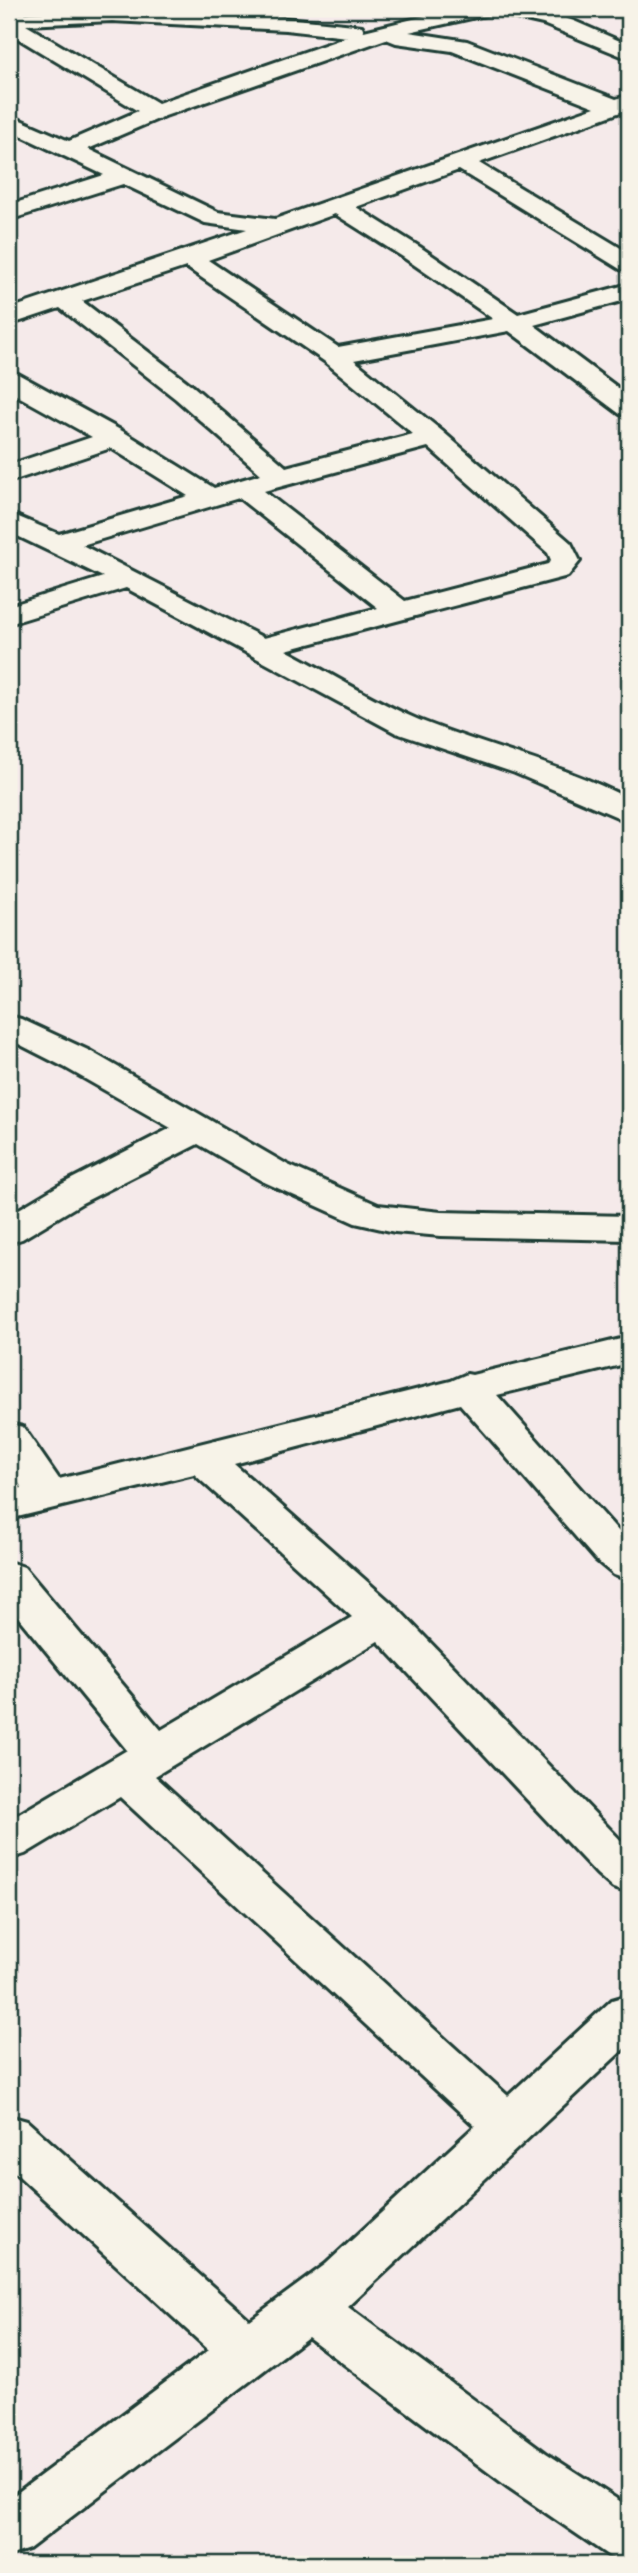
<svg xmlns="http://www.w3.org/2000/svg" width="638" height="2573" font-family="'Playpen Sans',sans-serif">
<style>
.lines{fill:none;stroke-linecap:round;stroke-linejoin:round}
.street-casing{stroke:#1f3d34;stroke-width:6}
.street{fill:#f7f3e8;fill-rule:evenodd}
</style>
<rect width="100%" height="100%" fill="#f5eaea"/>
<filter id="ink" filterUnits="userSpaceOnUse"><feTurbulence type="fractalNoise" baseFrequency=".0143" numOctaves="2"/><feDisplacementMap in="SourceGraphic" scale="14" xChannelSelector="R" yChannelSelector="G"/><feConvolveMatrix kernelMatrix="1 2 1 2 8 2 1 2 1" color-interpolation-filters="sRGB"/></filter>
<g filter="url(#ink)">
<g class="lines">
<defs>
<g id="street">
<path d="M 113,9 L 286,18 L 354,25 L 362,26 L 364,31 L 454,9 L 537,9 L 574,21 L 629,45 L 629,59 L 543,24 L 494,13 L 409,32 L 467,41 L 616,99 L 629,95 L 629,109 L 479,163 L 629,253 L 629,271 L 620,269 L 459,170 L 356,207 L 420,247 L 518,314 L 629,284 L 629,299 L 534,325 L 629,396 L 629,416 L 620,414 L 509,331 L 354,360 L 442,431 L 571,543 L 580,561 L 568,576 L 286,650 C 330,673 374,701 419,720 C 489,748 562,764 629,799 L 629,822 L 515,773 L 396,733 L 126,588 L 9,624 L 9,606 L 103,577 L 9,532 L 9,513 L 59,534 L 188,496 L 111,448 L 9,482 L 9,465 L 92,437 L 9,391 L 9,372 L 18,374 L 124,432 L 214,488 L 261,474 L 176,399 L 60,308 L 9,325 L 9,309 L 247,229 L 205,223 L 123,184 L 9,220 L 9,205 L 104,175 L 9,130 L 9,115 L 69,141 L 138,111 L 9,33 L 9,14 ZM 112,21 L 286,30 L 347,37 L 158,103 L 26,25 ZM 386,39 L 396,43 L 452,51 L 595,107 L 275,219 L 218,212 L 88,149 L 165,116 ZM 335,214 L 403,257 L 493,319 L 338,347 L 208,260 ZM 186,267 L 324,361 L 413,434 L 286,467 L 194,387 L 82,301 ZM 428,447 L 548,553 L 551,560 L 548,564 L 405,601 L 264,491 ZM 239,498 L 378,608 L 264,638 L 82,545 Z"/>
<path d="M 9,1016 L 21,1019 L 90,1051 L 288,1165 L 378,1205 L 441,1212 L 629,1216 L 629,1240 L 441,1236 L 395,1232 L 355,1223 L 262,1181 L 198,1144 L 82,1203 L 22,1239 L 9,1243 L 9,1215 L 56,1187 L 171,1128 L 64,1067 L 9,1039 Z"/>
<path d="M 629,1337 L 629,1363 L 497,1395 L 629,1543 L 629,1580 L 614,1575 L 596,1560 L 460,1404 L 234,1464 L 397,1608 L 629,1849 L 629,1893 L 613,1888 L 597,1874 L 378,1641 L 155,1776 L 508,2096 L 612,2000 L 629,1995 L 629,2044 L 348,2307 L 546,2453 L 629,2507 L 629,2563 L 609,2556 L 508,2487 L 308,2337 L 29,2549 L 9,2556 L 9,2499 L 209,2350 L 9,2167 L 9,2116 L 27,2121 L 250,2320 L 326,2264 L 475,2126 L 120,1797 L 25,1854 L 9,1859 L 9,1820 L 127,1750 L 9,1606 L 9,1562 L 24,1567 L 161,1730 L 352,1617 L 194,1474 L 9,1519 L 9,1491 L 22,1488 L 9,1468 L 9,1424 L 23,1427 L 59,1479 L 451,1381 L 467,1374 L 472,1375 Z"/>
</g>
</defs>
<use href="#street" class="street-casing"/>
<use href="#street" class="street"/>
</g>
</g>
<rect width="638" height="2573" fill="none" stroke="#f7f3e8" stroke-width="35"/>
<rect x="18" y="18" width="603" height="2538" fill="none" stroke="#1f3d34" stroke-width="2.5" filter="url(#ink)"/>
</svg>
